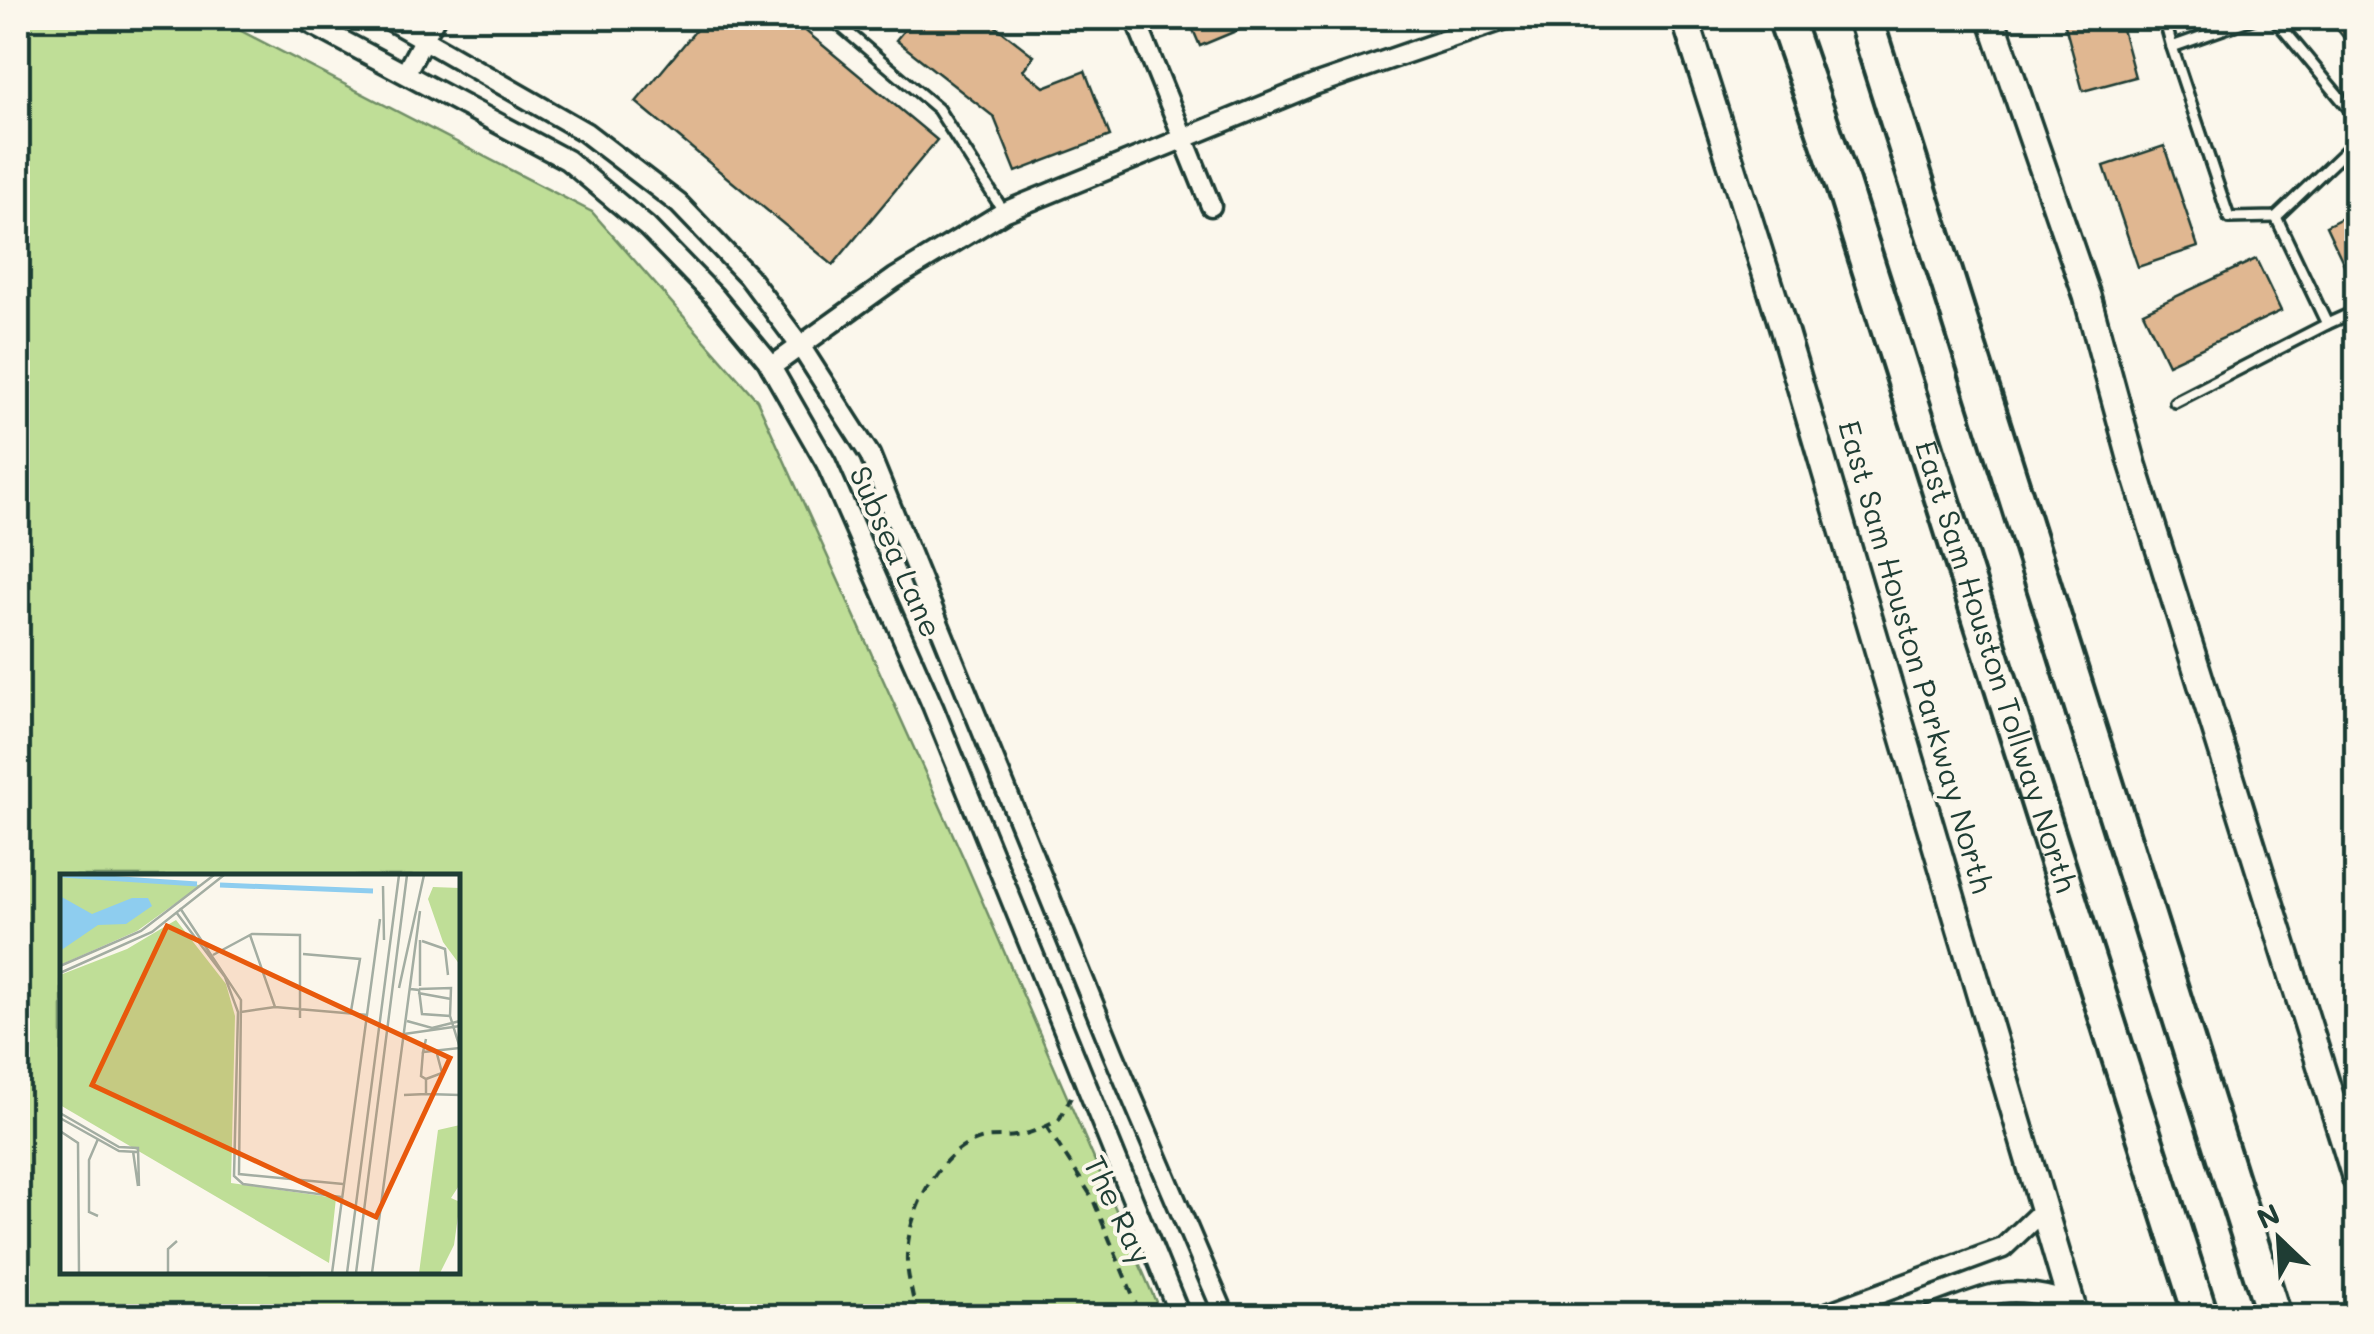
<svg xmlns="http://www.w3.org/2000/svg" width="2374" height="1334" font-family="Mali,sans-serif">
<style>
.green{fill:#bfde97;stroke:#6f8e66;stroke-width:2.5;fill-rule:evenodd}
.building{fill:#e0b791;stroke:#1f3d34;stroke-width:2.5}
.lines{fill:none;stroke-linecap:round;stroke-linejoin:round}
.service-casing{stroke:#1f3d34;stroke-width:16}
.minor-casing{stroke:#1f3d34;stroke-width:25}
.secondary-casing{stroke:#1f3d34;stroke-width:32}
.motorway-casing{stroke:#1f3d34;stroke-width:40}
.path{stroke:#1f3d34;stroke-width:4;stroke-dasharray:10 8;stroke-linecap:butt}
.service{stroke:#fbf7ec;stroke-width:9}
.minor{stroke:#fbf7ec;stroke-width:18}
.secondary{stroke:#fbf7ec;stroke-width:25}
.motorway{stroke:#fbf7ec;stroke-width:32}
.labels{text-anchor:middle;stroke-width:8;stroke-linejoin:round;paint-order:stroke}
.street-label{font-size:30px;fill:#1f3d34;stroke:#fbf7ec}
.inset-river{fill:none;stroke:#8ecdef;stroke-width:5}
.inset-road{fill:none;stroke:#a3ada2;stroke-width:2.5}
.view{fill:#e8590c;fill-opacity:0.15;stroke:#e8590c;stroke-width:5}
.inset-edge{fill:none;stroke:#1f3d34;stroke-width:5}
</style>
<rect width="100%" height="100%" fill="#fbf7ec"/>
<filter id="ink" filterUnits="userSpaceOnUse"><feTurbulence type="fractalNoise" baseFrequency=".01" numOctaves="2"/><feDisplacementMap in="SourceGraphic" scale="20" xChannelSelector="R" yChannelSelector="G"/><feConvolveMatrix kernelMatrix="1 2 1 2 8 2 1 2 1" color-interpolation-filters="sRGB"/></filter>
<g filter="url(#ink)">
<path class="green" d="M 18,18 L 216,18 L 592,212 L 757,400 L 964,859 L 1162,1316 L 18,1316 ZM 62,876 L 458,876 L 458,1272 L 62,1272 Z"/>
<g class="building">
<path d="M 706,18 L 790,18 L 937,140 L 833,265 L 636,102 Z"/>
<path d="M 914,18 L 985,18 L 1034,56 L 1023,70 L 1044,87 L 1085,71 L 1110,136 L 1016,172 L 994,117 L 896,40 Z"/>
<path d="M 1188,18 L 1267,18 L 1200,46 Z"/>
<path d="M 2063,18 L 2119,18 L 2135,77 L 2083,91 Z"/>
<path d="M 2328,18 L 2356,18 L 2356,53 Z"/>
<path d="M 2164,146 L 2198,247 L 2138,267 L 2104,166 Z"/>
<path d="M 2356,211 L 2356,290 L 2326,226 Z"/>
<path d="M 2256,259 L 2281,311 L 2168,364 L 2143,312 Z"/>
</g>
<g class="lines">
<defs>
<g id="service">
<path d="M 831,18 L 938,109 L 1004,212"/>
<path d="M 2164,18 L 2172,47 L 2254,18"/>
<path d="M 2274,18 L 2356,117"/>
<path d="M 2172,47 L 2229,218 L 2276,217 L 2356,141"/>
<path d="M 2327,324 L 2356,311"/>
<path d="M 2175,402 L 2327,324 L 2276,217"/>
</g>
<g id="minor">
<path d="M 300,18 L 567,160 L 647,227 L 714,296 L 767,360 L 826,463 L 933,707 L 1180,1316"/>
<path d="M 386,18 L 585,132 L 679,204 L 748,276 L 799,344 L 870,455 L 1114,1055 L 1225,1316"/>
<path d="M 1135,18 L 1211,206"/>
<path d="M 406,72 L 435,18"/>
<path d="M 771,367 L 895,278 L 1004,212 L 1314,85 L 1509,18"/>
<path d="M 1819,1316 L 2003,1248 L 2044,1209"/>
<path d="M 1931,1316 C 1993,1294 2005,1282 2071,1303"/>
</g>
<g id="secondary">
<path d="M 1685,18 L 1782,324 L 2075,1316"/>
<path d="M 1991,18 L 2087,296 L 2133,465 L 2356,1179"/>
</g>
<g id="motorway">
<path id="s1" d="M 1785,18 L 1843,186 L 2201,1316"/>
<path d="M 1865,18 L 2274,1316"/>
</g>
</defs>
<use href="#service" class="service-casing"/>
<use href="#minor" class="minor-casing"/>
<use href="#secondary" class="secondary-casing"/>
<use href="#motorway" class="motorway-casing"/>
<g class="path">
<path d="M 1046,1126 L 1092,1197 L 1141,1316"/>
<path d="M 916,1316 C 914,1296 906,1275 907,1255 C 908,1212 938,1149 984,1138 C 994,1136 1005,1138 1015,1136 C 1031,1134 1045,1127 1059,1120 L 1071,1097"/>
</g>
<use href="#service" class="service"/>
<use href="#minor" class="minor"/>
<use href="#secondary" class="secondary"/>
<use href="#motorway" class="motorway"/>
</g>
</g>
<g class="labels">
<g class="street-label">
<text transform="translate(895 552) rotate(66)" y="10">Subsea Lane</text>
<text transform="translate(1915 657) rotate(74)" y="10">East Sam Houston Parkway North</text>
<text dy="10" stroke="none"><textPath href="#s1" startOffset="682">East Sam Houston Tollway North</textPath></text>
<text transform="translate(1117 1210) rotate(64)" y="10">The Ray</text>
</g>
</g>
<g transform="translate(60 874)">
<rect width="400" height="400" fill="#fbf7ec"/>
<path d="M 0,2 L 141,11 L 77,57 L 0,91 ZM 373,13 L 400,14 L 400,91 L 383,68 L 368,25 ZM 116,46 L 166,110 L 175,142 L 171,309 L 276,324 L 269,389 L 0,231 L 0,101 L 67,75 ZM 400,251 L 400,310 L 391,324 L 400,328 L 394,371 L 380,399 L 359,399 L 378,256 Z" fill="#bfde97"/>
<path d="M 0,22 L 32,40 L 72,24 L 88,24 L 92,32 L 66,50 L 38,51 L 0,77 Z" fill="#8ecdef"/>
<path class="inset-river" d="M 2,1 L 137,10M 160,11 L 313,17"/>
<path class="inset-road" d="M 323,12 L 324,66M 120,34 L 181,126 L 179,300 L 283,310M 116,38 L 165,103 L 178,138 L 174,302 L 183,310 L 281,323M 190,61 L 215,133M 362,67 L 385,75 L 388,101M 243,80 L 300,85 L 291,137M 153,81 L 192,60 L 240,61 L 240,144M 0,92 L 81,57 L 154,1M 0,99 L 92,58 L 164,1M 360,112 L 360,66M 339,114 L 364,1M 350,115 L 359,116 L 362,140 L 390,142 L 400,174 L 363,178 L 366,165M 359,115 L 391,114 L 390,142M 358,119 L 391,125M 181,138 L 215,133 L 308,141M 347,147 L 372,154 L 400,147M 344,160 L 400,152M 363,178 L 361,202 L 366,205 L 382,199 L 377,180M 366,220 L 400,221M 344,221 L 366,220 L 366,205M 0,239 L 59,273 L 78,274 L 79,312M 0,244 L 59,277 L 78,278M 0,257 L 18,269 L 19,399M 73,277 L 78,312M 38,342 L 29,338 L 29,286 L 38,265M 108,399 L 108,375 L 117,367M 272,399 L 320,45M 287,399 L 339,1M 296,399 L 347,1M 312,399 L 360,37"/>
<path class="view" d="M 107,52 L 390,184 L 316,343 L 32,211 Z"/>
<rect width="400" height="400" class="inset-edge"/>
</g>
<rect width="2374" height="1334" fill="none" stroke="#fbf7ec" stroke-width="60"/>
<rect x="30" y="30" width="2314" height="1274" fill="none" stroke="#1f3d34" stroke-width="4" filter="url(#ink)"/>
<g transform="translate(2279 1239) rotate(335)" stroke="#fbf7ec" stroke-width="8" paint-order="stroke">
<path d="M0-8L18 38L0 25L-18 38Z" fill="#1f3d34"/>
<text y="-15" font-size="28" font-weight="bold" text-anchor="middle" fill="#1f3d34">N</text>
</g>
</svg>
